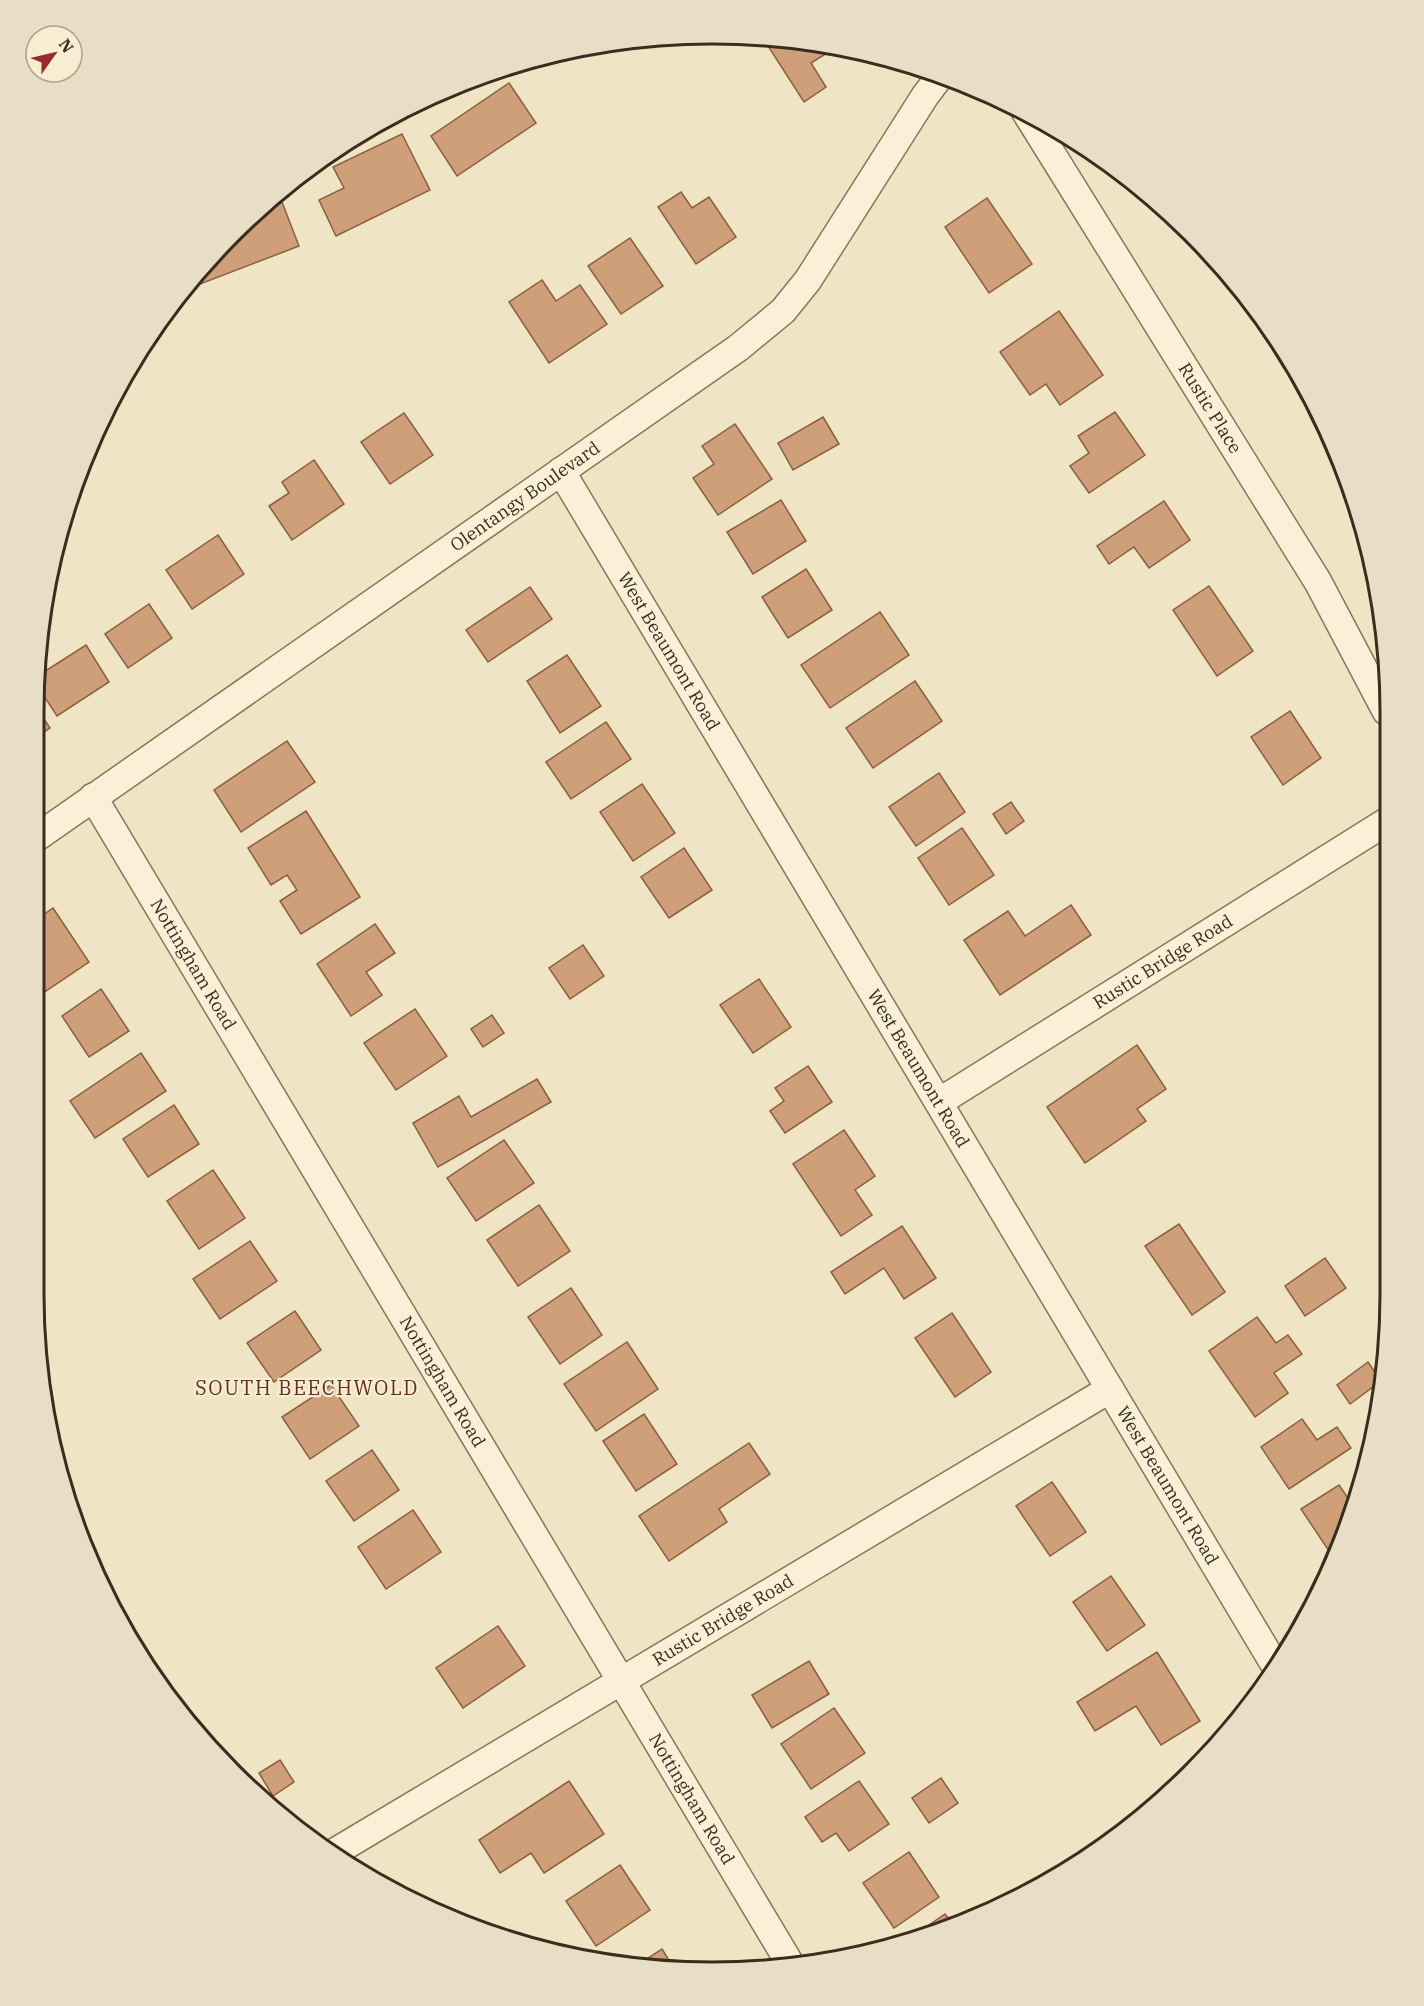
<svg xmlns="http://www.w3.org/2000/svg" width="1424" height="2006" font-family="'IBM Plex Serif',serif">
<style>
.building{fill:#ce9f78;stroke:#8a5f3f;stroke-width:1.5}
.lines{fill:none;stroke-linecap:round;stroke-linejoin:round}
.street-casing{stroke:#8a7559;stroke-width:30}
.street{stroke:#faf0d7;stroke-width:27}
.labels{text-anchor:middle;stroke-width:4.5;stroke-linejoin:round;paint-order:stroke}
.street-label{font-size:18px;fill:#3a2c1e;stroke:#f6edd3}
.neighbourhood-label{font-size:20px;letter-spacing:1.5px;fill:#682e1c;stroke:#f6edd3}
.rim{fill:none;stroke:#3a2c1e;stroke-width:3}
</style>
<rect width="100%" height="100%" fill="#efe4c3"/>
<g class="building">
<path d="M 761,35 L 830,47 L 832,50 L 811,63 L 826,87 L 804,102 Z"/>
<path d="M 509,83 L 536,123 L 457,176 L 431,136 Z"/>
<path d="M 402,134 L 430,190 L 336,236 L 319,200 L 344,188 L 333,167 Z"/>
<path d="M 681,192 L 692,208 L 709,197 L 736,237 L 696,264 L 658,207 Z"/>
<path d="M 987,198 L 1032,264 L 989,293 L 945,227 Z"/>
<path d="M 282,202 L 299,246 L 182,291 L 201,265 L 252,214 Z"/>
<path d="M 630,238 L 663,286 L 621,314 L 588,266 Z"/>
<path d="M 542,280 L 556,301 L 580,285 L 607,324 L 549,363 L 509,302 Z"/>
<path d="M 1059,311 L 1103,375 L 1060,405 L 1046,384 L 1030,395 L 1000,352 Z"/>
<path d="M 1115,412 L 1145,455 L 1089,493 L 1070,466 L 1089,453 L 1078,436 Z"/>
<path d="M 404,413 L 433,455 L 390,484 L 361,442 Z"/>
<path d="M 823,417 L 839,444 L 793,470 L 778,443 Z"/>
<path d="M 735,424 L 772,479 L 718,515 L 693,478 L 714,464 L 702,446 Z"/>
<path d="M 314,460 L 344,504 L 292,540 L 269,506 L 289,493 L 282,482 Z"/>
<path d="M 781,500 L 806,541 L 753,574 L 727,532 Z"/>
<path d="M 1164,501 L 1190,540 L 1149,568 L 1134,547 L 1109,564 L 1097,546 Z"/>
<path d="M 218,535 L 244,574 L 192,609 L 166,570 Z"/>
<path d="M 806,569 L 832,610 L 788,638 L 762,597 Z"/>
<path d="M 1209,586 L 1253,651 L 1217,676 L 1173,610 Z"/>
<path d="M 530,587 L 552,619 L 488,662 L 466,630 Z"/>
<path d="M 149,604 L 172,638 L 128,668 L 105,634 Z"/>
<path d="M 880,612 L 909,655 L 830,708 L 801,665 Z"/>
<path d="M 86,645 L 109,682 L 57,716 L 36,684 L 36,677 Z"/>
<path d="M 567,655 L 601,706 L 560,733 L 527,681 Z"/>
<path d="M 915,681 L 942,721 L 873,768 L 846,728 Z"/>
<path d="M 34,704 L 50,728 L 33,739 L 33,712 Z"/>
<path d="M 1290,711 L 1321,758 L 1283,785 L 1251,737 Z"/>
<path d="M 606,722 L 631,759 L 571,799 L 546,762 Z"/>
<path d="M 287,741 L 315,782 L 241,832 L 214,790 Z"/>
<path d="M 939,773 L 965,812 L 916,846 L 889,807 Z"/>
<path d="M 642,784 L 675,833 L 633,861 L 600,812 Z"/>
<path d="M 1011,802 L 1024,821 L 1006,834 L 993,814 Z"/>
<path d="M 306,811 L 360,897 L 301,934 L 280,901 L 297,890 L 287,875 L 271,885 L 248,848 Z"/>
<path d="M 962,828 L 994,875 L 949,905 L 918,858 Z"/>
<path d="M 684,848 L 712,890 L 669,918 L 641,877 Z"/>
<path d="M 1071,905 L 1091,935 L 1000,995 L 964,940 L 1008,911 L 1025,936 Z"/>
<path d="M 53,908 L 89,962 L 34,999 L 33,922 Z"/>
<path d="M 375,924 L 395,953 L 366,972 L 382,995 L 351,1016 L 317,964 Z"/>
<path d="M 583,945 L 604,976 L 570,999 L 549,968 Z"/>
<path d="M 759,979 L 791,1027 L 753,1053 L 720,1005 Z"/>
<path d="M 101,989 L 129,1031 L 89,1057 L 62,1016 Z"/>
<path d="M 415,1009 L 447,1056 L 396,1090 L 364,1043 Z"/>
<path d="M 492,1015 L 504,1033 L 483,1047 L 471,1029 Z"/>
<path d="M 1137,1045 L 1166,1089 L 1137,1109 L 1146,1121 L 1085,1163 L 1047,1107 Z"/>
<path d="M 141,1053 L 166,1091 L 95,1138 L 70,1101 Z"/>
<path d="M 808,1066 L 832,1102 L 785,1133 L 770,1111 L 784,1101 L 775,1088 Z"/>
<path d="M 537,1079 L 551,1102 L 438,1167 L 413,1123 L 459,1096 L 471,1117 Z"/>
<path d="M 174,1105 L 199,1144 L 148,1177 L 123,1139 Z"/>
<path d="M 844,1130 L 875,1176 L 855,1190 L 872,1215 L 841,1236 L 793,1164 Z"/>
<path d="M 504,1140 L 534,1183 L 476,1221 L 447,1178 Z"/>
<path d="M 213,1170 L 245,1218 L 199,1249 L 167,1201 Z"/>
<path d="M 539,1205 L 570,1251 L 518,1286 L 487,1240 Z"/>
<path d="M 1179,1224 L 1225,1292 L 1192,1315 L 1145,1246 Z"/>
<path d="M 902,1226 L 936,1278 L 904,1299 L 884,1268 L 845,1294 L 831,1272 Z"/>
<path d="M 250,1241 L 277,1281 L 220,1319 L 193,1279 Z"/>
<path d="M 1325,1258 L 1346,1288 L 1305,1316 L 1285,1286 Z"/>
<path d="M 571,1288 L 602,1335 L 560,1364 L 528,1317 Z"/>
<path d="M 295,1311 L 321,1350 L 274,1382 L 247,1343 Z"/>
<path d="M 952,1313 L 991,1372 L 955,1397 L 915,1338 Z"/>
<path d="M 1257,1317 L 1276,1343 L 1288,1335 L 1302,1354 L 1274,1373 L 1288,1393 L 1255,1417 L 1209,1351 Z"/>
<path d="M 627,1342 L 658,1389 L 596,1431 L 564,1384 Z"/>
<path d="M 1368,1362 L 1381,1381 L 1350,1404 L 1337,1385 Z"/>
<path d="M 331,1385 L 359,1426 L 310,1459 L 282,1417 Z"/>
<path d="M 644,1414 L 677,1464 L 636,1491 L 603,1441 Z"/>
<path d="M 1302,1419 L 1317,1440 L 1337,1427 L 1351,1448 L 1289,1489 L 1261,1447 Z"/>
<path d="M 749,1443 L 770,1474 L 719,1509 L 727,1522 L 669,1561 L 639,1516 Z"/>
<path d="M 372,1450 L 399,1490 L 354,1521 L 326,1481 Z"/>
<path d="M 1052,1482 L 1086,1532 L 1050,1556 L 1016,1506 Z"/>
<path d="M 1339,1485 L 1354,1507 L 1340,1544 L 1329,1551 L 1301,1509 Z"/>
<path d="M 413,1510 L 441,1552 L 386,1589 L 358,1547 Z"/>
<path d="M 1111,1576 L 1145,1625 L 1107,1651 L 1073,1602 Z"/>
<path d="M 498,1626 L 525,1666 L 463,1708 L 436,1668 Z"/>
<path d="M 1157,1652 L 1200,1721 L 1161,1745 L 1136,1706 L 1095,1731 L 1077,1702 Z"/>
<path d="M 809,1661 L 829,1694 L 772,1728 L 752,1695 Z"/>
<path d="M 155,1664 L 181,1703 L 177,1705 L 147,1671 Z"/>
<path d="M 834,1708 L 865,1753 L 811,1789 L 781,1744 Z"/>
<path d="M 280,1760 L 294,1782 L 273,1796 L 259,1773 Z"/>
<path d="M 941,1778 L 958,1803 L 929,1823 L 912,1798 Z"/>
<path d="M 569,1781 L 604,1834 L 544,1873 L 531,1853 L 500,1873 L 479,1840 Z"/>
<path d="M 859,1781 L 889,1824 L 849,1851 L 836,1833 L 822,1842 L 805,1817 Z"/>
<path d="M 909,1852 L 939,1897 L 894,1928 L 863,1883 Z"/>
<path d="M 620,1865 L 650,1910 L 596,1946 L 566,1901 Z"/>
<path d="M 945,1914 L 954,1926 L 910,1938 Z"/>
<path d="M 662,1949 L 673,1967 L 634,1967 Z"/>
</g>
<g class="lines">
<defs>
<g id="street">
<path id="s1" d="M 1025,111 L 1318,582 L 1386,711"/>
<path id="s2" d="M 561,471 L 1276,1667"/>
<path id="s3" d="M 93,797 L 792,1967"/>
<path id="s4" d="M 33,840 L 738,348 L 783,311 L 808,280 L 925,96 L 940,76"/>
<path id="s5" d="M 939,1102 L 1386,822"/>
<path id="s6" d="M 335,1852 L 1110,1389"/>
</g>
</defs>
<use href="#street" class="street-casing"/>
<use href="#street" class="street"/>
</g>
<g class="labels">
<g class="street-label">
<text dy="6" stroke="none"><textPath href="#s1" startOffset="350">Rustic Place</textPath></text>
<text dy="6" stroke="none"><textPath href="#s4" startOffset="600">Olentangy Boulevard</textPath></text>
<text dy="6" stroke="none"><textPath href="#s2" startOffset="210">West Beaumont Road</textPath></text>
<text dy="6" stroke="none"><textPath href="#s5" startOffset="264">Rustic Bridge Road</textPath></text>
<text dy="6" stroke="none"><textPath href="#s3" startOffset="195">Nottingham Road</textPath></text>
<text dy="6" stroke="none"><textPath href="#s2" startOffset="696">West Beaumont Road</textPath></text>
<text dy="6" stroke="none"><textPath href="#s3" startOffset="681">Nottingham Road</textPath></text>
<text dy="6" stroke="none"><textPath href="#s2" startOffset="1182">West Beaumont Road</textPath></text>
<text dy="6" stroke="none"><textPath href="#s6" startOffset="452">Rustic Bridge Road</textPath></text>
<text dy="6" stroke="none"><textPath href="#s3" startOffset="1167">Nottingham Road</textPath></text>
</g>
<g class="neighbourhood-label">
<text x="307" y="1395">SOUTH BEECHWOLD</text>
</g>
</g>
<path d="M0 0H1424V2006H0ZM712 44H712A668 668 0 0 1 1380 712V1294A668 668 0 0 1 712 1962H712A668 668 0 0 1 44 1294V712A668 668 0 0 1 712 44Z" fill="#e7dec5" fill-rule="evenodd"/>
<path class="rim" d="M712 44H712A668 668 0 0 1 1380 712V1294A668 668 0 0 1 712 1962H712A668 668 0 0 1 44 1294V712A668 668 0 0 1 712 44Z"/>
<g transform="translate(54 54) rotate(56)"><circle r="28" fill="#f6edd3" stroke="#aba08b" stroke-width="1.5"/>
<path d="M0-4.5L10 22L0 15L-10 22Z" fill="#9b2b28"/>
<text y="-9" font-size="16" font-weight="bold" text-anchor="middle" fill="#3a2c1e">N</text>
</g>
</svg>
